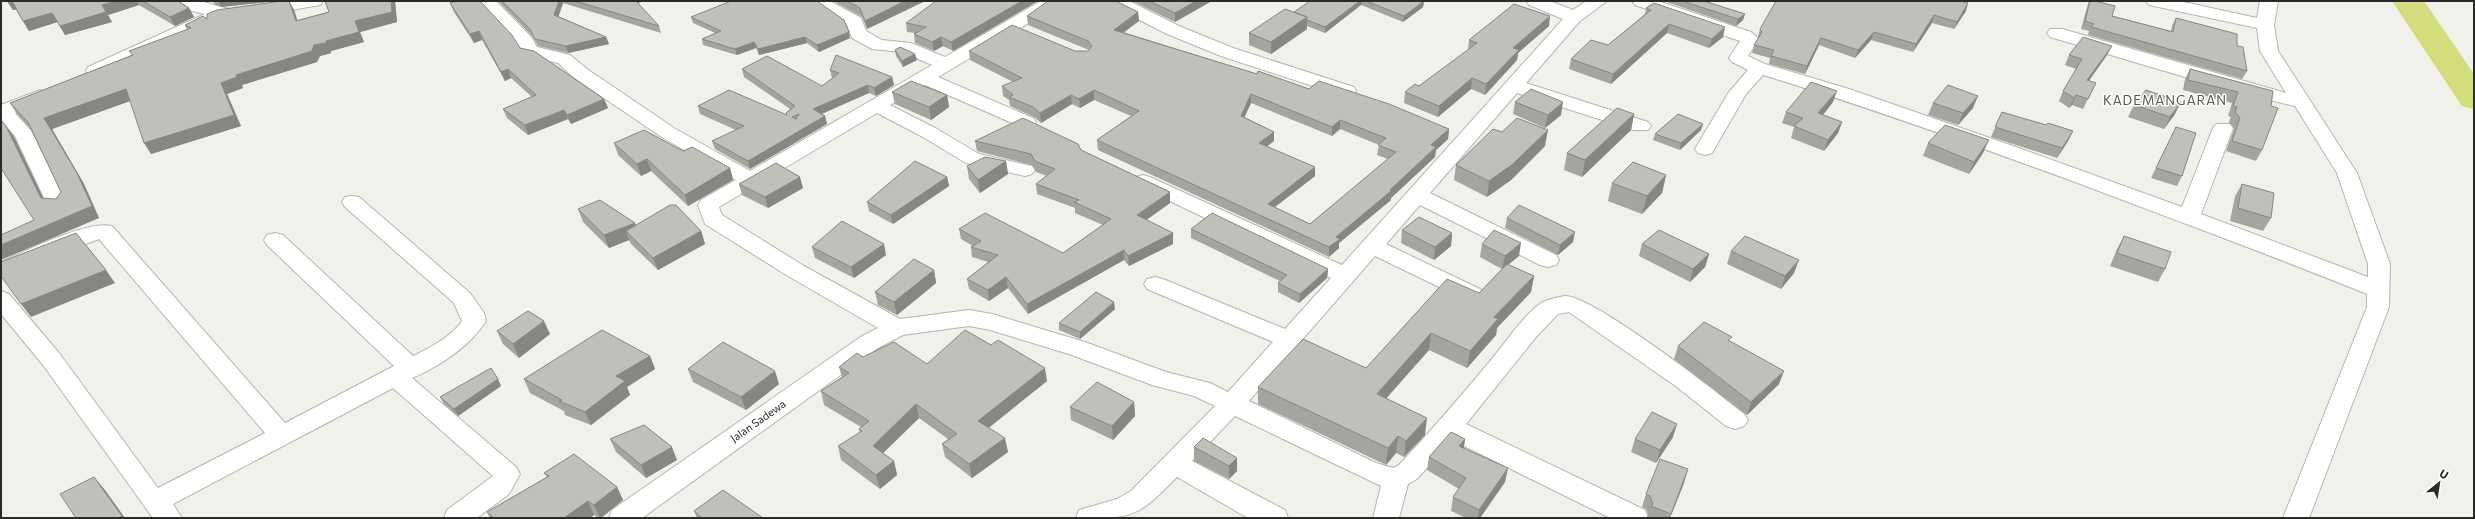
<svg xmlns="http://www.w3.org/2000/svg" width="2475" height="519" font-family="Commissioner,sans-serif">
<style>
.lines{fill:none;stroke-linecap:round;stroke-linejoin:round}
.river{fill:#d2dd7c;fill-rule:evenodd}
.minor-casing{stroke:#b5b6af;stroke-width:2}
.minor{fill:#fff;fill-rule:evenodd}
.wall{fill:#a4a59f;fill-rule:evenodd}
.shaded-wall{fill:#868682}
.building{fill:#bfc0b9;stroke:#868682;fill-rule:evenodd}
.labels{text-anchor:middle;stroke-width:3;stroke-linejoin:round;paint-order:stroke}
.street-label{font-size:11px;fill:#2a2a28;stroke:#fffffe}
.quarter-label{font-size:13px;letter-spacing:1px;fill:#555650;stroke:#fffffe}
</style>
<rect width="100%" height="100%" fill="#f0f1eb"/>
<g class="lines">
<path class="river" d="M 2392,1 L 2424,1 L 2474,74 L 2474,109 L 2462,106 Z"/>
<defs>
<g id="minor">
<path d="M 179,1 L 200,1 L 232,10 L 235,14 L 232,18 L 221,18 L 102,75 L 88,75 L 86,71 L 88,67 L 205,14 L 192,11 Z"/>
<path d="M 285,1 L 323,1 L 320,5 L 314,6 L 263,15 L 257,14 L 254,10 L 257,6 Z"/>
<path d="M 477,1 L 496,1 L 531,37 L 537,47 L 570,55 L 587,69 L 674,128 L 750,171 L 932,65 L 902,52 L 872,49 L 852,38 L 847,25 L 809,1 L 830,1 L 861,18 L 866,31 L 882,40 L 911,43 L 945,57 L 1041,1 L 1062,1 L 1059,5 L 938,77 L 1033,118 L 1036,122 L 1033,126 L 1019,126 L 925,85 L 890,105 L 937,129 L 979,154 L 1032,166 L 1035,170 L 1032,174 L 1025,176 L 966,163 L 923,137 L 877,113 L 719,207 L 722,215 L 804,266 L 900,319 L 969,310 L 992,314 L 1085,342 L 1166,372 L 1210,383 L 1228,392 L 1273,342 L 1147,289 L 1144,284 L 1147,279 L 1155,277 L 1163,279 L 1285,329 L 1331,278 L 1136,185 L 1133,181 L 1136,177 L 1143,175 L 1150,177 L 1342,265 L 1563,19 L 1529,5 L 1526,1 L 1550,1 L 1573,10 L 1586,1 L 1607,1 L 1580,21 L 1526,83 L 1648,122 L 1651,126 L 1648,130 L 1634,130 L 1517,93 L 1430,193 L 1556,255 L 1559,260 L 1556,265 L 1548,267 L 1540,265 L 1420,205 L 1386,244 L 1480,289 L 1483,294 L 1480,299 L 1472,302 L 1464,299 L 1375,256 L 1249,401 L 1376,463 L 1393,468 L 1399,465 C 1431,431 1461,396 1491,360 C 1505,343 1523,316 1541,303 C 1546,300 1559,297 1565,296 C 1592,295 1717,392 1744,414 L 1748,420 L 1744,426 L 1735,429 L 1726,426 L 1677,387 L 1569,312 L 1558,314 L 1536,337 L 1466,424 L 1645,510 L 1648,518 L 1610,518 L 1452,440 L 1417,479 L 1408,484 L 1399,518 L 1373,518 L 1381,486 L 1235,416 L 1192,461 L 1285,510 L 1288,518 L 1248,518 L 1177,477 C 1136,519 1133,518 1076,518 L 1079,510 L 1117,499 L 1131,491 L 1215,406 L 1194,396 L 1152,385 L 1069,354 L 990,330 L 969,326 L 903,335 L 878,348 L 642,518 L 609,518 L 612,510 L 862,336 L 878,328 L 788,276 L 705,224 L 698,205 L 701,200 L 736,180 L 660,136 L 573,77 L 558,63 L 525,56 L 517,43 Z"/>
<path d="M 1107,1 L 1129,1 L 1179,26 L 1233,48 L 1354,87 L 1356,91 L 1354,95 L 1340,95 L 1221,56 L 1167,34 L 1110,5 Z"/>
<path d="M 1632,1 L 1658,1 L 1751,32 L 1759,39 L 1748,56 L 1765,64 L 1849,89 L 2013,146 L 2182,207 L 2213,128 L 2216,124 L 2230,124 L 2233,128 L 2201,214 L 2368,277 L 2368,264 L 2337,173 L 2295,106 L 2239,93 L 2050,37 L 2047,33 L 2050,29 L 2062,29 L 2286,93 L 2260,51 L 2257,28 L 2149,5 L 2146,1 L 2179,1 L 2257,18 L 2260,1 L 2278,1 L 2274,25 L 2278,51 L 2357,173 L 2390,264 L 2389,307 L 2309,518 L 2283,518 L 2367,307 L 2367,294 C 2273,256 2178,221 2083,185 C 1977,146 1871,108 1763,75 L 1746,94 L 1712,153 L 1705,155 L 1698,153 L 1695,149 L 1729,92 L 1748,70 L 1732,62 L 1729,58 L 1740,41 L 1635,5 Z"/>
<path d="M 40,90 L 47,92 L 49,96 L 47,100 L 15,113 L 34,134 L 67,204 L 64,209 L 57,210 L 50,209 L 47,204 L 15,136 L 1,120 L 1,105 Z"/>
<path d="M 352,196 L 359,197 L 470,293 L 484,313 L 486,321 C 469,347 440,366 412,378 L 516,467 L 520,474 L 509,494 L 477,518 L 444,518 L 447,510 L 493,476 L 393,388 L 173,504 L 182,518 L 153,518 L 43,365 L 1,314 L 1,291 L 9,294 L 59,353 L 158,488 L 265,433 L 99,239 L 1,277 L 1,262 C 26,251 87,220 112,226 L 285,423 L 394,366 L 267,245 L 264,240 L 267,235 L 275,233 L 283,235 L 413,356 C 430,348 452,336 462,321 L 454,303 L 345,207 L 342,202 L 345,197 Z"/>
</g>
</defs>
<use href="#minor" class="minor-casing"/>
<use href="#minor" class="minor"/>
</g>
<g class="wall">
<path d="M 7,1 L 178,1 L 189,8 L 194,17 L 175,26 L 139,5 L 108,15 L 112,22 L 65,35 L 57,22 L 29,31 L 23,21 L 16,10 L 13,10 Z"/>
<path d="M 213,1 L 277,1 L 221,7 L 215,5 Z"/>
<path d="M 289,1 L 294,10 L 297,20 L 329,12 L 325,1 L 395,1 L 397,22 L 360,32 L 364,42 L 331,51 L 331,53 L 320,56 L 317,62 L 242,85 L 243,88 L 227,94 L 241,126 L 151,154 L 130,101 L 52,129 L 84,184 L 99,218 L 34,220 L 6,126 L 14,137 L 43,199 L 56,199 L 61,192 L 30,128 L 17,114 L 10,103 L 132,55 L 129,51 L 187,30 L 185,25 L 207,19 Z"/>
<path d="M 498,1 L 644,1 L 638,3 L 659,26 L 661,33 L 563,3 L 558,16 L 606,37 L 609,44 L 568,53 L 538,46 L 532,36 Z"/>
<path d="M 833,1 L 925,1 L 867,29 L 862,17 Z"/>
<path d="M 1038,1 L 953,51 L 943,46 L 934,51 L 915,43 L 914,34 L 915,33 L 907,32 L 906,23 Z"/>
<path d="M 1132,1 L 1210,1 L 1210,2 L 1175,22 Z"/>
<path d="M 1310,1 L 1424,1 L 1423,7 L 1403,22 L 1361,5 L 1325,33 L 1307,26 L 1307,29 L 1271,54 L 1249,45 L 1249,33 L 1294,12 Z"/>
<path d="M 1667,1 L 1711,1 L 1709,3 L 1745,14 L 1743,20 L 1736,26 L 1667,2 Z"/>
<path d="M 2089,1 L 2112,16 L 2171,31 L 2172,26 L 2176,18 L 2237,46 L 2247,71 L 2242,79 L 2088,35 L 2089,31 L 2081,29 L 2087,7 Z"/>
<path d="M 450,3 L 520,48 L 604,99 L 608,108 L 571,124 L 568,119 L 528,135 L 507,118 L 503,109 L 532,97 L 511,78 L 505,81 L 482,40 L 474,43 L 454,12 Z"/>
<path d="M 1646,8 L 1723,37 L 1709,48 L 1667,33 L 1611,84 L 1569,69 L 1571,59 L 1608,45 L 1645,14 Z"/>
<path d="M 1966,11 L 1954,29 L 1932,23 L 1913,52 L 1871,40 L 1855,58 L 1819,45 L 1805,74 L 1769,64 L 1770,58 L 1752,53 L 1754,45 L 1759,38 L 1758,36 L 1760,29 Z"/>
<path d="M 1138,12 L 1139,21 L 1123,32 L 1257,74 L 1449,129 L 1448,139 L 1436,150 L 1435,157 L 1391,198 L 1391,200 L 1339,243 L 1339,248 L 1329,257 L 1098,150 L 1097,140 L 1131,116 L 1094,100 L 1080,108 L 1072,104 L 1041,123 L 1034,117 L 1010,106 L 1009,100 L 1003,96 L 1002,86 L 1013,82 L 970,60 L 969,51 L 1088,51 L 1089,50 L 1028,25 L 1027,16 ZM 1251,103 L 1332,136 L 1340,129 L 1379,145 L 1377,155 L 1388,159 L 1310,224 L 1275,207 L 1315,176 L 1267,146 L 1274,141 L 1274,132 L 1244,117 Z"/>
<path d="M 691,17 L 850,38 L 819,52 L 807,43 L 759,55 L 756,48 L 737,55 L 703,45 L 702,39 L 715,33 L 693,23 Z"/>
<path d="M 1549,26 L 1518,53 L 1517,60 L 1485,95 L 1471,89 L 1438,117 L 1404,103 L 1405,92 L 1419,86 L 1468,50 L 1469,40 Z"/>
<path d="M 895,50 L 915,54 L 917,60 L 903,67 L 896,56 Z"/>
<path d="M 2069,55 L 2107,55 L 2089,81 L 2096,83 L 2083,109 L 2072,105 L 2069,108 L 2059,101 L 2063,91 L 2076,69 L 2065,65 Z"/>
<path d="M 742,69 L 822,86 L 833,78 L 832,78 L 830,70 L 892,77 L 894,85 L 876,96 L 869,93 L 822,114 L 825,116 L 827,124 L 750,169 L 715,149 L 712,141 L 736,130 L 700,114 L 698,106 L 786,115 L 786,113 L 790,109 L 744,77 Z"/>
<path d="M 2190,69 L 2273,91 L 2262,150 L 2256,161 L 2226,151 L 2234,129 L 2229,122 L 2231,117 L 2228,116 L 2232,103 L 2183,90 L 2185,79 Z"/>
<path d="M 892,92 L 947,95 L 949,107 L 931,120 L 895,104 Z"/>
<path d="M 1515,102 L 1561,115 L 1545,128 L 1513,114 Z"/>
<path d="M 1833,102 L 1823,115 L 1842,122 L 1838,133 L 1824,151 L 1791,138 L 1794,127 L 1782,123 L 1786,112 Z"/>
<path d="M 1933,103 L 1973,108 L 1958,125 L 1928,115 Z"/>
<path d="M 2134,105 L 2175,114 L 2164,129 L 2128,117 Z"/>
<path d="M 2002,112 L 2046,125 L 2073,131 L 2068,141 L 2057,158 L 1991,137 Z"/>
<path d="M 1634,114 L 1631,130 L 1582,177 L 1564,170 L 1567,153 Z"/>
<path d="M 2176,127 L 2182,176 L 2177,186 L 2151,178 Z"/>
<path d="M 1701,130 L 1680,150 L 1653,140 L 1655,134 Z"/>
<path d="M 1502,132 L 1545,146 L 1511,180 L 1487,197 L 1454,180 L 1456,165 Z"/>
<path d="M 975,141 L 1081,150 L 1170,192 L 1170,203 L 1146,220 L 1173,244 L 1129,266 L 1124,260 L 1028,314 L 1008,288 L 989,301 L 969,289 L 967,279 L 988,262 L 972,257 L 971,247 L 973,246 L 961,239 L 959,229 L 1063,253 L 1103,225 L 1075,213 L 1075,208 L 1037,194 L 1036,184 L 1047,176 L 1036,172 L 1032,165 L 977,151 Z"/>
<path d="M 614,143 L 683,151 L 730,168 L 733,180 L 688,206 L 651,171 L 641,176 L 618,155 Z"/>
<path d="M 1928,143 L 1983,153 L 1969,174 L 1923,156 Z"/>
<path d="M 1006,161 L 1008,174 L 980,193 L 969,179 L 967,166 Z"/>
<path d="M 1666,175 L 1662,193 L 1642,214 L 1608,201 L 1612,183 Z"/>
<path d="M 947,177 L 949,186 L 893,224 L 869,211 L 867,202 Z"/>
<path d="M 739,184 L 803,188 L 768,208 L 742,195 Z"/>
<path d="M 2242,184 L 2271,218 L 2263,231 L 2230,221 L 2235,196 Z"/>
<path d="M 578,209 L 636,225 L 701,231 L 705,244 L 658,270 L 631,244 L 629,240 L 609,248 L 583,222 Z"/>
<path d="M 1507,218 L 1573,242 L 1558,255 L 1505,228 Z"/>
<path d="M 1191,229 L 1328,269 L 1327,278 L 1299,303 L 1278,292 L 1278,283 L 1280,281 L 1191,238 Z"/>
<path d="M 1402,230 L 1452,233 L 1451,246 L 1434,260 L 1401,243 Z"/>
<path d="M 2124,236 L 2165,269 L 2158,282 L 2110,266 L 2117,249 Z"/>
<path d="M 1482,244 L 1519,256 L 1508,265 L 1534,276 L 1531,292 L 1497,328 L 1496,335 L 1467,368 L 1429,350 L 1386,398 L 1425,435 L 1404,457 L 1396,453 L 1386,465 L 1258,404 L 1258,387 L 1366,368 L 1479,293 L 1502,269 L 1480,257 Z"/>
<path d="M 1642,244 L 1709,254 L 1705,267 L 1690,282 L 1639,256 Z"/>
<path d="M 812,247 L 886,255 L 854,278 L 815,258 Z"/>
<path d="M 1731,251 L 1794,273 L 1781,289 L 1727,264 Z"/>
<path d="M 934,270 L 936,283 L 897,315 L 878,305 L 875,292 Z"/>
<path d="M 1115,309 L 1080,339 L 1059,330 L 1059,323 Z"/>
<path d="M 497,331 L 550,334 L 519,358 L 503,344 Z"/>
<path d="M 1730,341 L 1779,384 L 1747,415 L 1674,359 L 1678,346 Z"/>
<path d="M 650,356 L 655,369 L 627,387 L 630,395 L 591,425 L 565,415 L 564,411 L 530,393 L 524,379 Z"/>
<path d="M 863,357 L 927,364 L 1047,381 L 989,428 L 1008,452 L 972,478 L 945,457 L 942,444 L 948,439 L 919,418 L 883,453 L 894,461 L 897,475 L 880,489 L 841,460 L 838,446 L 860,433 L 859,429 L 861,427 L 824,405 L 821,391 L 842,377 L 839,367 Z"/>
<path d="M 688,369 L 779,384 L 746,410 L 693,382 Z"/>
<path d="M 501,386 L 458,416 L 444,404 L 440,397 Z"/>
<path d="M 1134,402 L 1135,416 L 1113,440 L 1071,420 L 1070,407 Z"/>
<path d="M 1673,437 L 1656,463 L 1631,452 L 1635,439 Z"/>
<path d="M 1203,438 L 1237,471 L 1229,479 L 1194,461 L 1194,447 Z"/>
<path d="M 610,439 L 677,460 L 646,478 L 616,452 Z"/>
<path d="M 1465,439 L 1464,448 L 1505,482 L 1480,518 L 1466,518 L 1451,511 L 1453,497 L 1459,489 L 1427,470 L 1429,457 Z"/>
<path d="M 544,473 L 617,487 L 623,500 L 601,518 L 599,518 L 594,515 L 590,518 L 490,518 L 487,512 L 547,477 Z"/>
<path d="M 1684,483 L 1670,518 L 1647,518 L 1648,515 L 1646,509 L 1642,507 L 1646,494 Z"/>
<path d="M 694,511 L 763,518 L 697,518 Z"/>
</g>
<g class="shaded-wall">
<path d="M 7,1 L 12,1 L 17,9 L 13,10 Z"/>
<path d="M 117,1 L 137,1 L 139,5 L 108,15 L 102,5 Z"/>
<path d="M 218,1 L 277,1 L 221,7 Z"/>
<path d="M 289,1 L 294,10 L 301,31 L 296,21 Z"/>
<path d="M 391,1 L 395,1 L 397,22 L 360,32 L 364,42 L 331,51 L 331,53 L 320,56 L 317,62 L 242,85 L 243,88 L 227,94 L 241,126 L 151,154 L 144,143 L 221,83 L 236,75 L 326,41 L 355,21 Z"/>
<path d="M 559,1 L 562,1 L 563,3 L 557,21 L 554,15 Z"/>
<path d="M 634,1 L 644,1 L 635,4 Z"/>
<path d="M 905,1 L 925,1 L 867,29 L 865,21 Z"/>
<path d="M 1022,1 L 1038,1 L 953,51 L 951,42 Z"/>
<path d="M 1196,1 L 1210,1 L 1210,2 L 1175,22 L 1175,13 Z"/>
<path d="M 1360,1 L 1362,1 L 1361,5 L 1325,33 L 1325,27 Z"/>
<path d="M 1424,1 L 1423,7 L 1403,22 L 1404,16 Z"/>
<path d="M 1704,1 L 1711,1 L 1702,7 Z"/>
<path d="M 1968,3 L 1966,11 L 1954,29 L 1957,22 Z"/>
<path d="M 189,8 L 194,17 L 175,26 L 170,17 Z"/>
<path d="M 106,12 L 112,22 L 65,35 L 60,26 Z"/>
<path d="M 1138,12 L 1139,21 L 1115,39 L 1114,30 Z"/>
<path d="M 52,13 L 58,22 L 29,31 L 23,21 Z"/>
<path d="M 1745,14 L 1743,20 L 1736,26 L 1738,19 Z"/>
<path d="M 1934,15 L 1932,23 L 1913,52 L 1916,44 Z"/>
<path d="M 1550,16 L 1549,26 L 1518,53 L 1517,60 L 1485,95 L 1486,84 L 1513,48 Z"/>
<path d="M 1307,17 L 1307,29 L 1271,54 L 1271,42 Z"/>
<path d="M 1669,24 L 1667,33 L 1611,84 L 1613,74 Z"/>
<path d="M 1725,27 L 1723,37 L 1709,48 L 1712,39 Z"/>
<path d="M 479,31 L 482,40 L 474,43 L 470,34 Z"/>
<path d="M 849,32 L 850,38 L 819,52 L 817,45 Z"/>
<path d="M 1874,32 L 1871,40 L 1855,58 L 1858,50 Z"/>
<path d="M 606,37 L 609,44 L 568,53 L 566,46 Z"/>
<path d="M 805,37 L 807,43 L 759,55 L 758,49 Z"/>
<path d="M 941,37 L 943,46 L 934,51 L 932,42 Z"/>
<path d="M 1821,38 L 1819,45 L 1805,74 L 1807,66 Z"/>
<path d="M 754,42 L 756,48 L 737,55 L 735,49 Z"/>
<path d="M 2112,46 L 2107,55 L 2082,90 L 2087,80 Z"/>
<path d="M 915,54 L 917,60 L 903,67 L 902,61 Z"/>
<path d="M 508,69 L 511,78 L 505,81 L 501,72 Z"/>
<path d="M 892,77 L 894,85 L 876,96 L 874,88 Z"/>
<path d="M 1472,78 L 1471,89 L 1438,117 L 1439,106 Z"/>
<path d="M 868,85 L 869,93 L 814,117 L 813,109 Z"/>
<path d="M 126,89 L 133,100 L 52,129 L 84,184 L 99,218 L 1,260 L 1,245 L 92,206 L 44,118 Z"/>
<path d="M 1094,90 L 1094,100 L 1080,108 L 1079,99 Z"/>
<path d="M 1837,91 L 1833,102 L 1815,125 L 1818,113 Z"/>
<path d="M 1251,94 L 1251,103 L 1241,125 L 1241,116 Z"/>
<path d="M 947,95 L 949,107 L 931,120 L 929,107 Z"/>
<path d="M 1071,95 L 1072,104 L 1041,123 L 1040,113 Z"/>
<path d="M 2076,95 L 2072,105 L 2069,108 L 2074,98 Z"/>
<path d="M 1978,96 L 1973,108 L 1958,125 L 1963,113 Z"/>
<path d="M 604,99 L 608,108 L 571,124 L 567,115 Z"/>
<path d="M 1563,102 L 1561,115 L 1545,128 L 1548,115 Z"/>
<path d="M 2181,102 L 2175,114 L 2164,129 L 2170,117 Z"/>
<path d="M 564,110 L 568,119 L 528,135 L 525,125 Z"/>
<path d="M 1634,114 L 1631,130 L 1582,177 L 1585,160 Z"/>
<path d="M 825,116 L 827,124 L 750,169 L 748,161 Z"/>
<path d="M 1340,120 L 1340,129 L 1332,136 L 1332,127 Z"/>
<path d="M 1842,122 L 1838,133 L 1824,151 L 1828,140 Z"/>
<path d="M 1703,124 L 1701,130 L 1680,150 L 1681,143 Z"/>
<path d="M 6,126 L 14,137 L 49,210 L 41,198 Z"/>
<path d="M 1449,129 L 1448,139 L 1436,150 L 1435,157 L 1391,198 L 1391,200 L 1339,243 L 1339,248 L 1329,257 L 1329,247 L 1336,237 L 1390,190 L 1431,145 Z"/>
<path d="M 1548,130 L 1545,146 L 1511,180 L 1487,197 L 1489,181 Z"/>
<path d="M 2073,131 L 2068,141 L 2057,158 L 2062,148 Z"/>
<path d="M 1274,132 L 1274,141 L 1259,152 L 1259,143 Z"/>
<path d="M 1989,140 L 1983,153 L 1969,174 L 1974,162 Z"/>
<path d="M 647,159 L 651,171 L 641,176 L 637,164 Z"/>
<path d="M 1006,161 L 1008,174 L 980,193 L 978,180 Z"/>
<path d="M 1315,167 L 1315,176 L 1267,213 L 1268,204 Z"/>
<path d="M 730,168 L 733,180 L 688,206 L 685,195 Z"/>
<path d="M 1666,175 L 1662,193 L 1642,214 L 1647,196 Z"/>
<path d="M 800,177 L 803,188 L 768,208 L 765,197 Z"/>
<path d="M 947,177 L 949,186 L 893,224 L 891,215 Z"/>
<path d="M 1170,192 L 1170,203 L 1138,226 L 1137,215 Z"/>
<path d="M 635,223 L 640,235 L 626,231 L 629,240 L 609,248 L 604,235 Z"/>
<path d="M 701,231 L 705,244 L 658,270 L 653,258 Z"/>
<path d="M 1575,232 L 1573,242 L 1558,255 L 1560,245 Z"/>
<path d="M 1173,233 L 1173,244 L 1129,266 L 1128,256 Z"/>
<path d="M 1452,233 L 1451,246 L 1434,260 L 1435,247 Z"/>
<path d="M 1521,243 L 1519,256 L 1502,269 L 1505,256 Z"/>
<path d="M 884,244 L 886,255 L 854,278 L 851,267 Z"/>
<path d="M 1124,250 L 1124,260 L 1028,314 L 1027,304 Z"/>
<path d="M 1709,254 L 1705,267 L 1690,282 L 1693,269 Z"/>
<path d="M 1799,260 L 1794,273 L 1781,289 L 1785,276 Z"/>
<path d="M 1328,269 L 1327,278 L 1299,303 L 1300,294 Z"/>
<path d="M 106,270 L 115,283 L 31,317 L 21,304 Z"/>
<path d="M 934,270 L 936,283 L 897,315 L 894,302 Z"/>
<path d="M 1534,276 L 1531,292 L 1497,328 L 1496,335 L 1467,368 L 1470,351 L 1494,317 Z"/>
<path d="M 1006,277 L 1008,288 L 989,301 L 988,290 Z"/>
<path d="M 1114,302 L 1115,309 L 1080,339 L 1080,332 Z"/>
<path d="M 544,321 L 550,334 L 519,358 L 513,344 Z"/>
<path d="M 1431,333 L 1429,350 L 1376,410 L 1377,394 Z"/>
<path d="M 650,356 L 655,369 L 627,387 L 630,395 L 591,425 L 585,412 L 616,376 Z"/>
<path d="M 1045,368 L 1047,381 L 980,434 L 978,421 Z"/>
<path d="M 775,371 L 779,384 L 746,410 L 741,397 Z"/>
<path d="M 1784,371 L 1779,384 L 1747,415 L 1751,402 Z"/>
<path d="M 498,379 L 501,386 L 458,416 L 454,409 Z"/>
<path d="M 1134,402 L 1135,416 L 1113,440 L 1112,426 Z"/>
<path d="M 916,404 L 919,418 L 876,460 L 873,446 Z"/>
<path d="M 1427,418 L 1425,435 L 1404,457 L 1406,441 Z"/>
<path d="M 1677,424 L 1673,437 L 1656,463 L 1660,450 Z"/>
<path d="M 1398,436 L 1396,453 L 1386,465 L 1388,448 Z"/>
<path d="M 1005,438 L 1008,452 L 972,478 L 969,464 Z"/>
<path d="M 1465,439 L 1463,452 L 1459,446 Z"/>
<path d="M 672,447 L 677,460 L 646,478 L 641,465 Z"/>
<path d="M 1237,458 L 1237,471 L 1229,479 L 1229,466 Z"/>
<path d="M 894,461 L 897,475 L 880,489 L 876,475 Z"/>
<path d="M 1508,468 L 1505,482 L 1480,518 L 1478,518 L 1479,510 Z"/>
<path d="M 1688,469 L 1684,483 L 1670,518 Z"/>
<path d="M 94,477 L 105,490 L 125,518 L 118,518 Z"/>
<path d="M 617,487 L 623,500 L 601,518 L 600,518 L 594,505 Z"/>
<path d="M 588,501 L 594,515 L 590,518 L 564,518 Z"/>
</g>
<g class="building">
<path d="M 12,1 L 117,1 L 102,5 L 106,12 L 60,26 L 52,13 L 23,21 Z"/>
<path d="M 143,1 L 178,1 L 189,8 L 170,17 Z"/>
<path d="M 282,1 L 289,1 L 296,21 L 329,12 L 325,1 L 391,1 L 392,12 L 355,21 L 359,32 L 326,41 L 326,43 L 314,45 L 312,51 L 236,75 L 237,77 L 221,83 L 234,115 L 144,143 L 126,89 L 44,118 L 77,173 L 92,206 L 1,245 L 1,235 L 34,220 L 1,168 L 1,120 L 6,126 L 41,198 L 56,199 L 61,192 L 28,122 L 10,103 L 133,55 L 129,51 L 191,28 L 185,25 L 203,16 L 207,19 L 207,14 L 217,10 Z"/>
<path d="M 458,1 L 480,1 L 512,35 L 520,48 L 534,51 L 604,99 L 567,115 L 564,110 L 525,125 L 503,109 L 536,95 L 508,69 L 501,72 L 479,31 L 470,34 L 450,3 Z"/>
<path d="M 502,1 L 559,1 L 554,15 L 606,37 L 566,46 L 535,39 L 530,29 Z"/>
<path d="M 575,1 L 636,1 L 659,26 Z"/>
<path d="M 731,1 L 817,1 L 844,20 L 849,32 L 817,45 L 805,37 L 758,49 L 754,42 L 735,49 L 702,39 L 721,31 L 691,17 Z"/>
<path d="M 847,1 L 905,1 L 865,21 L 860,8 Z"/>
<path d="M 936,1 L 1022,1 L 951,42 L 941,37 L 932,42 L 914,34 L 926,27 L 906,23 Z"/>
<path d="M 1048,1 L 1116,1 L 1138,12 L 1114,30 L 1257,74 L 1258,71 L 1309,89 L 1319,81 L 1389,104 L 1449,129 L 1431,145 L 1436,147 L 1390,190 L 1391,191 L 1336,237 L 1340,239 L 1329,247 L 1097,140 L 1139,111 L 1094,90 L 1079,99 L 1071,95 L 1040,113 L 1033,107 L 1009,97 L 1013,95 L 1002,86 L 1022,78 L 969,51 L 1012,25 L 1075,51 L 1088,51 L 1092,46 L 1088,41 L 1027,16 ZM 1251,94 L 1332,127 L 1340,120 L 1386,138 L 1378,145 L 1396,152 L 1310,224 L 1268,204 L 1315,167 L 1259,143 L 1274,132 L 1241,116 Z"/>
<path d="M 1149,1 L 1196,1 L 1175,13 Z"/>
<path d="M 1310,1 L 1360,1 L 1325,27 L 1307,20 L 1307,17 L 1294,12 Z"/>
<path d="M 1366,1 L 1424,1 L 1404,16 Z"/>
<path d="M 1682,1 L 1704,1 L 1745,14 L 1738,19 Z"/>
<path d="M 1776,1 L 1960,1 L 1968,3 L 1957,22 L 1934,15 L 1916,44 L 1874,32 L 1858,50 L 1821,38 L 1807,66 L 1771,56 L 1774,50 L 1754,45 L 1762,32 L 1760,29 Z"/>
<path d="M 2090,1 L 2095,1 L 2115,6 L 2112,16 L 2173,32 L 2176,18 L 2237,34 L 2237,46 L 2243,47 L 2247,71 L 2091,27 L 2094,24 L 2085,21 Z"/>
<path d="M 1654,3 L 1725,27 L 1712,39 L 1669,24 L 1613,74 L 1571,59 L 1591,40 L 1608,45 L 1651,10 L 1646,8 Z"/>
<path d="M 1514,4 L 1550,16 L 1513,48 L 1519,50 L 1486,84 L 1472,78 L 1439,106 L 1405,92 L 1415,84 L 1419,86 L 1477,43 L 1469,40 Z"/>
<path d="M 1285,9 L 1307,17 L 1271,42 L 1249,33 Z"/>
<path d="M 2083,37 L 2112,46 L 2087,80 L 2096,83 L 2088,99 L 2076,95 L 2074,98 L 2063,91 L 2082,59 L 2069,55 Z"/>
<path d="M 900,47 L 915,54 L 902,61 L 895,50 Z"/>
<path d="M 836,55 L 892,77 L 874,88 L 868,85 L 813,109 L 825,116 L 748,161 L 712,141 L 744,126 L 698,106 L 729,90 L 787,115 L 786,113 L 795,106 L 742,69 L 767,56 L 822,86 L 839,73 L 830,70 ZM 799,114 L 796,119 L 792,117 Z"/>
<path d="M 2190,69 L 2273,91 L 2271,106 L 2278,108 L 2262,150 L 2232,141 L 2240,118 L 2235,112 L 2237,107 L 2233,106 L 2238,92 L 2188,80 Z"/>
<path d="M 911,81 L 947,95 L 929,107 L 892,92 Z"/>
<path d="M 1811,82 L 1837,91 L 1818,113 L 1842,122 L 1828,140 L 1794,126 L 1803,118 L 1786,112 Z"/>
<path d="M 1948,85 L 1978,96 L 1963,113 L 1933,103 Z"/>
<path d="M 1531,89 L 1563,102 L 1548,115 L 1515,102 Z"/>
<path d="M 2146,90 L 2181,102 L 2170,117 L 2134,105 Z"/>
<path d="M 1617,108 L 1634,114 L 1585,160 L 1567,153 Z"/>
<path d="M 2002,112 L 2046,125 L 2048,123 L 2073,131 L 2062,148 L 1995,127 Z"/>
<path d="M 1678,114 L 1703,124 L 1681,143 L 1655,134 Z"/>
<path d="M 1023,118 L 1078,144 L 1081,150 L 1170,192 L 1137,215 L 1173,233 L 1128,256 L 1124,250 L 1027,304 L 1006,277 L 988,290 L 967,279 L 998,255 L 971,247 L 981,241 L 959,229 L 985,213 L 1063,253 L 1111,219 L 1074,202 L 1079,200 L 1036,184 L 1055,169 L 1035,161 L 1031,154 L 975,141 Z"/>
<path d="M 1517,118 L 1548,130 L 1513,164 L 1489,181 L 1456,165 L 1493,129 L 1502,132 Z"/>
<path d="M 1945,125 L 1989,140 L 1974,162 L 1928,143 Z"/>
<path d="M 2176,127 L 2196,133 L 2182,176 L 2156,168 Z"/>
<path d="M 644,130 L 683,151 L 692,147 L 730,168 L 685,195 L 647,159 L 637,164 L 614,143 Z"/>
<path d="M 985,157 L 1006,161 L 978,180 L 967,166 Z"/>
<path d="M 915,161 L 947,177 L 891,215 L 867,202 Z"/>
<path d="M 1633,162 L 1666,175 L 1647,196 L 1612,183 Z"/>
<path d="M 776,163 L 800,177 L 765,197 L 739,184 Z"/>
<path d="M 2242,184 L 2274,193 L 2271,218 L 2238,208 Z"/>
<path d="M 600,200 L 635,223 L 604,235 L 578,209 Z"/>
<path d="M 670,205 L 676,205 L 701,231 L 653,258 L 626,231 Z"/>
<path d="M 1519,205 L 1575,232 L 1560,245 L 1507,218 Z"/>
<path d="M 1212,213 L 1328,269 L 1300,294 L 1278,283 L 1287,275 L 1191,229 Z"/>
<path d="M 1419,217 L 1452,233 L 1435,247 L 1402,230 Z"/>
<path d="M 842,221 L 884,244 L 851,267 L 812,247 Z"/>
<path d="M 1494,230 L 1521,243 L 1505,256 L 1482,244 Z"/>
<path d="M 1659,230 L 1709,254 L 1693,269 L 1642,244 Z"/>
<path d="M 76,233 L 106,270 L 21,304 L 1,276 L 1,262 Z"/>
<path d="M 1745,236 L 1799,260 L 1785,276 L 1731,251 Z"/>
<path d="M 2124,236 L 2171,252 L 2165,269 L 2117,253 Z"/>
<path d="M 914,259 L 934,270 L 894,302 L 875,292 Z"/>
<path d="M 1507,264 L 1534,276 L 1494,317 L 1498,319 L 1470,351 L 1431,333 L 1377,394 L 1427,418 L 1406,441 L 1398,436 L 1388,448 L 1258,387 L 1303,339 L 1366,368 L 1447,279 L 1479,293 Z"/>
<path d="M 1096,292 L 1114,302 L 1080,332 L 1059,323 Z"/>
<path d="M 528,311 L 544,321 L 513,344 L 497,331 Z"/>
<path d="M 1704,322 L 1732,337 L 1728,340 L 1784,371 L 1751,402 L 1678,346 Z"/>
<path d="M 602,330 L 650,356 L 616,376 L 625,381 L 585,412 L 559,401 L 562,400 L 524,379 Z"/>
<path d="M 965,330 L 991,345 L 998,340 L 1045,368 L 978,421 L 1005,438 L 969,464 L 942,444 L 957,434 L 916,404 L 873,446 L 894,461 L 876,475 L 838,446 L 862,431 L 859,429 L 869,421 L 821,391 L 849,373 L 839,367 L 857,353 L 863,357 L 894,342 L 927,364 Z"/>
<path d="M 723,342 L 775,371 L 741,397 L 688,369 Z"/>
<path d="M 491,368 L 498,379 L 454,409 L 440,397 Z"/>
<path d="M 1097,382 L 1134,402 L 1112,426 L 1070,407 Z"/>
<path d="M 1652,412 L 1677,424 L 1660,450 L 1635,439 Z"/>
<path d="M 644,425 L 672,447 L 641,465 L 610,439 Z"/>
<path d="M 1451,432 L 1465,439 L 1459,446 L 1508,468 L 1479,510 L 1453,497 L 1466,478 L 1429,457 Z"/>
<path d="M 1203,438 L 1237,458 L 1229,466 L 1194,447 Z"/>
<path d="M 574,454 L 617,487 L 594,505 L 588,501 L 564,518 L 494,518 L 487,512 L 549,476 L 544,473 Z"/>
<path d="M 1660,459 L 1688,469 L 1671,514 L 1651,506 L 1653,504 L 1650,496 L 1646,494 Z"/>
<path d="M 94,477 L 122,516 L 118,518 L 76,518 L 60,494 Z"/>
<path d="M 723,490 L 763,518 L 702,518 L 694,511 Z"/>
</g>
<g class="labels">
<g class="street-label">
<text transform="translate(758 421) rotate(-35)" y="4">Jalan Sadewa</text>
</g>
<g class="quarter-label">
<text x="2165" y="105">KADEMANGARAN</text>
</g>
</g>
<rect width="2475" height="519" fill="none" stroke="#2a2a28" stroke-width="4"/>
<g transform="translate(2439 483) rotate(30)" stroke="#fffffe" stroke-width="3" paint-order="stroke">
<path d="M0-3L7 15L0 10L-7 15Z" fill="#2a2a28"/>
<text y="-6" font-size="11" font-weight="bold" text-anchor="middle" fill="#2a2a28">U</text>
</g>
</svg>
